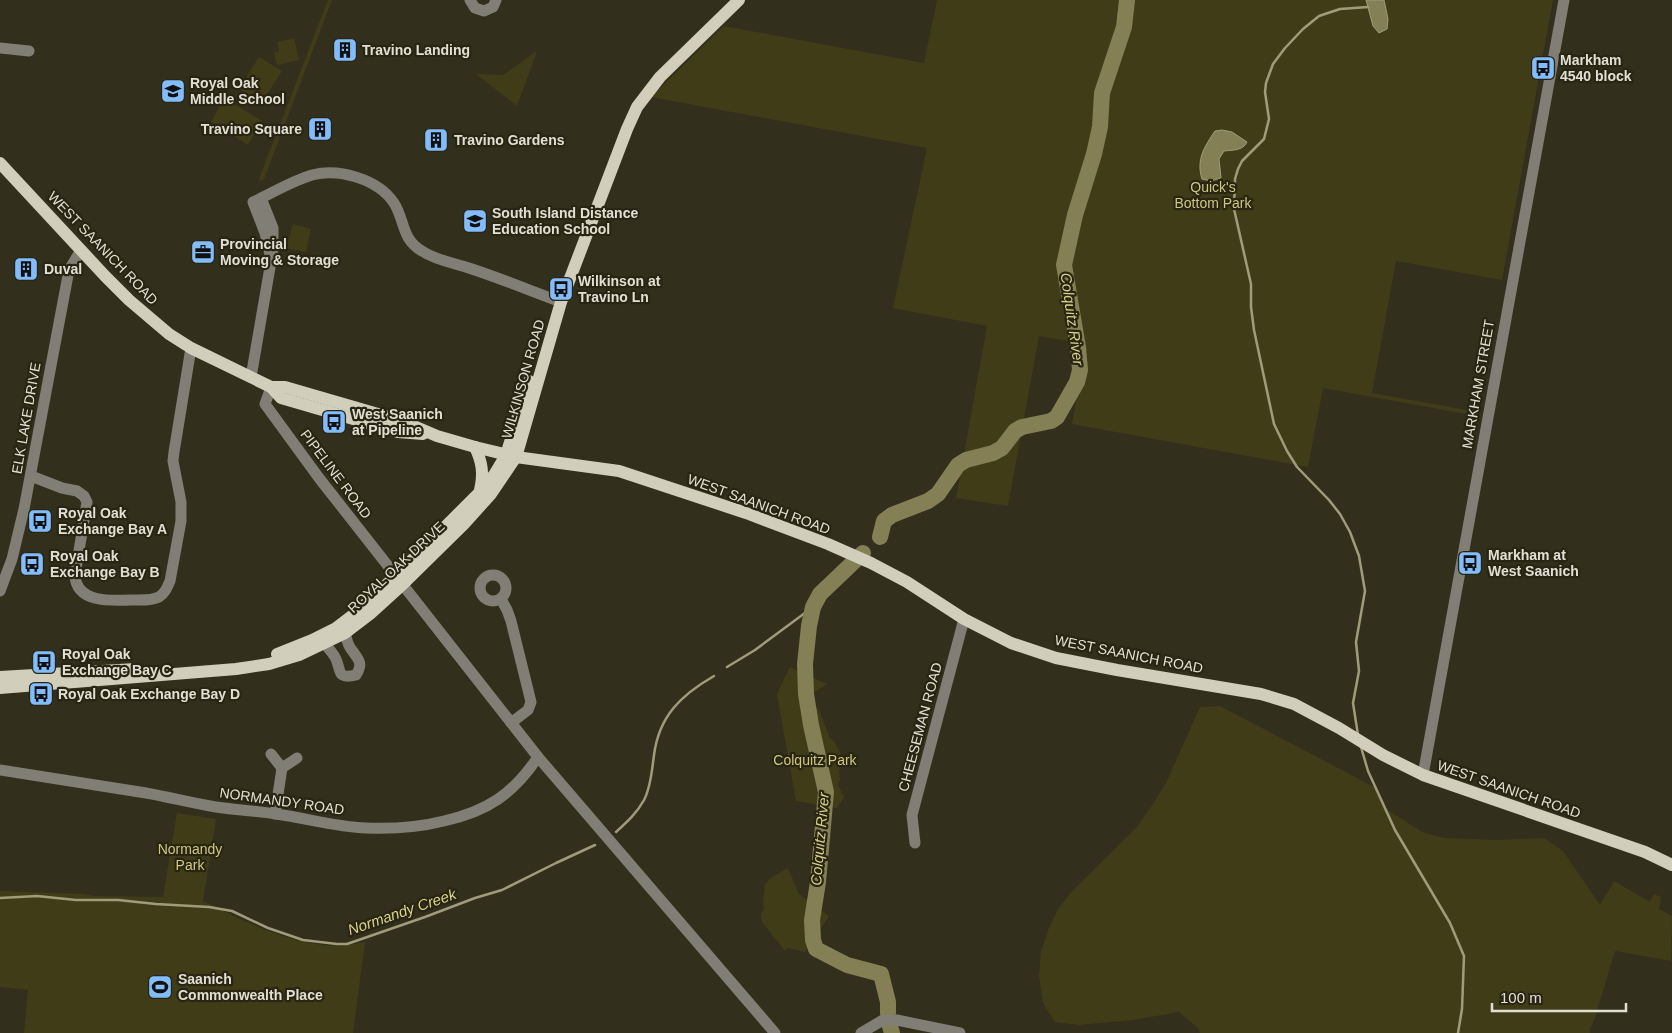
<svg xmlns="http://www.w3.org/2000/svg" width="1672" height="1033" font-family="Helvetica,sans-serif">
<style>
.green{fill:#413c18}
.water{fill:#847f55;stroke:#a09c7b}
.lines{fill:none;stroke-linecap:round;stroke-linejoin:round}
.stream{stroke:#a09c7b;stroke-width:2.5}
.river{stroke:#847f55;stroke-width:16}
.minor{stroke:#807e75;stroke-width:11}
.major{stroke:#d1cfbc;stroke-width:12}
.labels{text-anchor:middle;stroke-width:4.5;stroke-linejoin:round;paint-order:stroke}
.poi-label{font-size:14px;font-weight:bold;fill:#e1dfd4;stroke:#282513;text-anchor:start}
.park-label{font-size:14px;fill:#cfc681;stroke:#282513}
.street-label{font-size:14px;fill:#e1dfd4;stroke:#282513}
.water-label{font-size:15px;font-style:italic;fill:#dad08b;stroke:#282513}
</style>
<rect width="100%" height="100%" fill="#322f1d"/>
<g class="green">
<path d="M 328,0 L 332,0 L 264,179 L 260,181 L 259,179 Z"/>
<path d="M 937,0 L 1553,0 L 1502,280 L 1396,261 L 1372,393 L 1478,412 L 1477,416 L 1323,388 L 1308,467 L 1072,424 L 1086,344 L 1039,336 L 1008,506 L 956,498 L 987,326 L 893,308 L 927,148 L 651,97 L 724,26 L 924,63 Z"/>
<path d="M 294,38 L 299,60 L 277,65 L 274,53 L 279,51 L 277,42 Z"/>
<path d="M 537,51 L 517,106 L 476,74 L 503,75 Z"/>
<path d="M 259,57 L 282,71 L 262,102 L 239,89 Z"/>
<path d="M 224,98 L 262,121 L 248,145 L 211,122 Z"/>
<path d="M 293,224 L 311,229 L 306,252 L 286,248 Z"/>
<path d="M 790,667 L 827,684 L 810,695 L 808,698 L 819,710 L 830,738 L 835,742 L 842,758 L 842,764 L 839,771 L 840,779 L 838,785 L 844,797 L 837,808 L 796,801 L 777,694 Z"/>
<path d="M 1220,706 L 1376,788 L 1385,808 L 1422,832 L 1444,838 L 1497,840 L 1544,838 L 1563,851 L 1600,905 L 1614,881 L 1650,902 L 1654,894 L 1661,897 L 1659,909 L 1672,916 L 1671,961 L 1615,951 L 1595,1018 L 1590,1029 L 1590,1033 L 1200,1033 L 1198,1028 L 1179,1012 L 1133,1020 L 1079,1025 L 1055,1022 L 1043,1003 L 1039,976 L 1041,952 L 1048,930 L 1058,909 L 1073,890 L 1136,828 L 1151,807 L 1166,783 L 1200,707 Z"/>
<path d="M 177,813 L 216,819 L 203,901 C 252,925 310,956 365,942 L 353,1033 L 24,1033 L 28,990 L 0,987 L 0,891 L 84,894 L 94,896 L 163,897 Z"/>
<path d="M 788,868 L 799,894 L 829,916 L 805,952 L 788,948 L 785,951 L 762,922 L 761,914 L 764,909 L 763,901 L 765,884 L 771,878 Z"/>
</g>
<g class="water">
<path d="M 1366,0 L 1384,0 L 1388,19 L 1387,29 L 1379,33 L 1373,26 Z"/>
<path d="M 1222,130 L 1232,132 L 1247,142 C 1243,151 1232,150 1224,151 L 1219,159 L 1221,178 L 1211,181 L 1202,179 C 1196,160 1204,147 1215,131 Z"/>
</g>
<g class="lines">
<g class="stream">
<path d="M 727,667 L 755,650 L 813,607"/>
<path d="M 1358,735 L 1353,703 L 1359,671 L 1356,642 L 1365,591 L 1359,556 L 1350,532 L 1340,514 L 1329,500 L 1297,467 L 1287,451 L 1274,424 L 1254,330 L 1251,307 L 1251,284 L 1234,209 L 1235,179 L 1238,169 L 1242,161 L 1264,139 L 1269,119 L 1265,92 L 1266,83 L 1273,64 L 1285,48 L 1303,29 L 1319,16 L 1340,9 L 1368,7"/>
<path d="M 1361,747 L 1368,771 L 1395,830 L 1450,923 L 1464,956 L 1462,1009 L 1458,1033"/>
<path d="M 616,832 C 627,822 637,813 644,800 C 651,787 652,769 654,755 C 659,716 681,695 714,676"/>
<path d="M 0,898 L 37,896 L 76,900 L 118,900 L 156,904 L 209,907 L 232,911 L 268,928 L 303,940 L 337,944 L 347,944 L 425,917 L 475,898 L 502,890 L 556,863 L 595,845"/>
</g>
<g class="river">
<path d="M 880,537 L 884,521 L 892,515 L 928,501 L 938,494 L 958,465 L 966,460 L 993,453 L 1002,448 L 1015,431 L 1022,427 L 1051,421 L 1057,417 L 1077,382 L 1080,370 L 1078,347 L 1064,265 L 1075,215 L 1094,154 L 1100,127 L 1102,93 L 1124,27 L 1127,0"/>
<path d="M 863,553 L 820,594 L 813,607 L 809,626 L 805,664 L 806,694 L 811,725 L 826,792 L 818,882 L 812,920 L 813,940 L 816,949 L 847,965 L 881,974 L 888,1002 L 888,1013"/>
<path d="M 889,1023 L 892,1033"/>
</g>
<g class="minor">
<path d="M 470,0 L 475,8 L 484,11 L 493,7 L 496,0"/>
<path d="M 0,48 L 29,51"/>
<path d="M 271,259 L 265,233 L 253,202 C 272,193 292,181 312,175 C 339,168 378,179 394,203 C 405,220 401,239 422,251 C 437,261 455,263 472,269 C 502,279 531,291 561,302"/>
<path d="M 251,377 L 273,250 L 273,228 L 261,198"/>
<path d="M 271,387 L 265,404 L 319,478 L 538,757 L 775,1033"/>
<path d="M 31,476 L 62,488 L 77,491 L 84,496 L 87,502 L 75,575 C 76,603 111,601 132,600 C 140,600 151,601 159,597 C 165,593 167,588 170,581 L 181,521 L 181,502 L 173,461 L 174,452 L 191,348"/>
<circle cx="493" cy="588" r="13"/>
<path d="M 0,591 L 12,559 L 24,509 L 69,270 L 81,250"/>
<path d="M 501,599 L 507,610 L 511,621 L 531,702 L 528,710 L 511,723"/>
<path d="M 325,644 C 328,648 332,652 335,657 C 342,669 335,680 356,675 C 364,663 358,659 351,649 C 347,644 347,638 345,633"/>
<path d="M 271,754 L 282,768"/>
<path d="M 0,770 C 48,778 97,785 146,793 C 169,797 192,803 216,807 C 236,810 256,811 276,814 C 306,818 336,827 366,828 C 391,829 420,827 444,821 C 488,811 513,794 538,757"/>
<path d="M 1423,775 L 1564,0"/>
<path d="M 275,814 L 282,768 L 297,758"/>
<path d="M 915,843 L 912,815 L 964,619"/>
<path d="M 861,1033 L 883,1020 L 897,1020 L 960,1033"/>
</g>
<g class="major">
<path d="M 0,163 L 105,276 L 129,300 L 169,334 L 191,348 L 271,387 L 281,398 L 398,432 L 423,434"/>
<path d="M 271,387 L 285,387 L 402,421 L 437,436 L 475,447 L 516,457 L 619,471 L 746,513 L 828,544 L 871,563 L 907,582 L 964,619 L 1011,643 L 1056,658 L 1117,670 L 1261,694 L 1294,704 L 1339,728 L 1383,755 L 1423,775 L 1645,852 L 1672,865"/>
<path d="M 475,447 C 482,462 484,473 480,490"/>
<path d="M 277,654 L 312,640 L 336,628 L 357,612 L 396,576 L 482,490 L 494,475 L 506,455 L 529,381"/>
<path d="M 0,677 L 136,669"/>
<path d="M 0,688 L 236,669 L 269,664 L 299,655 L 345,633 L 370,614 L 403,584 L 464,524 L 491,494 L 516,457 L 561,302 L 627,129 L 637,107 L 660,77 L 739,0"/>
</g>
</g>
<defs>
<symbol id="building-square" viewBox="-11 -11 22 22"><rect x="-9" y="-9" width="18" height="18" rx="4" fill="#82bcfa" stroke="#282513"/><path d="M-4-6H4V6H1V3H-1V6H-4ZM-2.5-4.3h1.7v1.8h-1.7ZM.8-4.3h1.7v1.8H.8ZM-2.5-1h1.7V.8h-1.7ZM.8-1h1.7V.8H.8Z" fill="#111"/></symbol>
<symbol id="bus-square" viewBox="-11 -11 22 22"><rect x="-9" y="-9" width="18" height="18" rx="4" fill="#82bcfa" stroke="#282513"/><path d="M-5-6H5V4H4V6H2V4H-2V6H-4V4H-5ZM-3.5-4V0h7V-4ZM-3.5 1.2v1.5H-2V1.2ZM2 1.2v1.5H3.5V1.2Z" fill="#111"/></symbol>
<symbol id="school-square" viewBox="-11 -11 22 22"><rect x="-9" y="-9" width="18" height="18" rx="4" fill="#82bcfa" stroke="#282513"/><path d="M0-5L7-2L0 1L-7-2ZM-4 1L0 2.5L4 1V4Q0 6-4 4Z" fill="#111"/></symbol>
<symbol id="office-square" viewBox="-11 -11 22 22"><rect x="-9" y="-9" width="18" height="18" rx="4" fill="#82bcfa" stroke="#282513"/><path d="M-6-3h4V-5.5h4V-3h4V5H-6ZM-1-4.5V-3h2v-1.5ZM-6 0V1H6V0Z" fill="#111"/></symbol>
<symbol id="stadium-square" viewBox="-11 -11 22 22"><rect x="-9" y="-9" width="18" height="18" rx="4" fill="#82bcfa" stroke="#282513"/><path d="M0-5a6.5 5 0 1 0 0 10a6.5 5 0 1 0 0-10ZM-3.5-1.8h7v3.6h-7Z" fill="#111"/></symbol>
</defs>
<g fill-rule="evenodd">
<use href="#building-square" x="331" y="36" width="28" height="28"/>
<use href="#bus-square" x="1529" y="54" width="28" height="28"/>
<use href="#school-square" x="159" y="77" width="28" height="28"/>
<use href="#building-square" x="306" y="115" width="28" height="28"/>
<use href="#building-square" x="422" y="126" width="28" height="28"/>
<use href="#school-square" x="461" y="207" width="28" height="28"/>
<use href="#office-square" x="189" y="238" width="28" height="28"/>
<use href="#building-square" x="12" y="255" width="28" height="28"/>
<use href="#bus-square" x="547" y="275" width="28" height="28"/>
<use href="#bus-square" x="320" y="408" width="28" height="28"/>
<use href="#bus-square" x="26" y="507" width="28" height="28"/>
<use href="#bus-square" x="1456" y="549" width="28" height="28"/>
<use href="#bus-square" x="18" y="550" width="28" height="28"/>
<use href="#bus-square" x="30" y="648" width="28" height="28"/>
<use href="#bus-square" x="27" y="680" width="28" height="28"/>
<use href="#stadium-square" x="146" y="973" width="28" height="28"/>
</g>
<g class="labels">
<g class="poi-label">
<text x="362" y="55">Travino Landing</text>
<text x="1560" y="65">Markham<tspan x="1560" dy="16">4540 block</tspan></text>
<text x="190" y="88">Royal Oak<tspan x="190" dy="16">Middle School</tspan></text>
<text x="302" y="134" text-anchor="end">Travino Square</text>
<text x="454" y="145">Travino Gardens</text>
<text x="492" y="218">South Island Distance<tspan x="492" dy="16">Education School</tspan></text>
<text x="220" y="249">Provincial<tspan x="220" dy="16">Moving &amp; Storage</tspan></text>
<text x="44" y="274">Duval</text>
<text x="578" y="286">Wilkinson at<tspan x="578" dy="16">Travino Ln</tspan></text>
<text x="352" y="419">West Saanich<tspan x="352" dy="16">at Pipeline</tspan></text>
<text x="58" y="518">Royal Oak<tspan x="58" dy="16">Exchange Bay A</tspan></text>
<text x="1488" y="560">Markham at<tspan x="1488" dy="16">West Saanich</tspan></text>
<text x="50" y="561">Royal Oak<tspan x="50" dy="16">Exchange Bay B</tspan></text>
<text x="62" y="659">Royal Oak<tspan x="62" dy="16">Exchange Bay C</tspan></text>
<text x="58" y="699">Royal Oak Exchange Bay D</text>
<text x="178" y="984">Saanich<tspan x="178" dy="16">Commonwealth Place</tspan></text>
</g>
<g class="park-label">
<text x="1213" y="192">Quick's<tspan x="1213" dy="16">Bottom Park</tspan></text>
<text x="815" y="765">Colquitz Park</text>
<text x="190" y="854">Normandy<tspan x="190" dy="16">Park</tspan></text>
</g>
<g class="street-label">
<text transform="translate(103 248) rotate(46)" y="5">WEST SAANICH ROAD</text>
<text transform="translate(523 379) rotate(-74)" y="5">WILKINSON ROAD</text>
<text transform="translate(1478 384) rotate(-80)" y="5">MARKHAM STREET</text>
<text transform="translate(26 418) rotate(-80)" y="5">ELK LAKE DRIVE</text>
<text transform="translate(336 474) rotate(53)" y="5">PIPELINE ROAD</text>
<text transform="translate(759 504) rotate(20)" y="5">WEST SAANICH ROAD</text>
<text transform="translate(396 567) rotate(-43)" y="5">ROYAL OAK DRIVE</text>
<text transform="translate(1129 654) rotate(11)" y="5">WEST SAANICH ROAD</text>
<text transform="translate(920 727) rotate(-75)" y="5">CHEESEMAN ROAD</text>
<text transform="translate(1509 789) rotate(19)" y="5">WEST SAANICH ROAD</text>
<text transform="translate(282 801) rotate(8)" y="5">NORMANDY ROAD</text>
</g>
<g class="water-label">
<text transform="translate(1072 319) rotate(82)" y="5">Colquitz River</text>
<text transform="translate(820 839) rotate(-85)" y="5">Colquitz River</text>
<text transform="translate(402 912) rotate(-19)" y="5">Normandy Creek</text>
</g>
</g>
<path d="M1492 1003v8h134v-8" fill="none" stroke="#e1dfd4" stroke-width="2.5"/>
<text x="1500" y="1003" font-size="15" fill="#e1dfd4" stroke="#282513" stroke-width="4" paint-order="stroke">100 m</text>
</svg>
